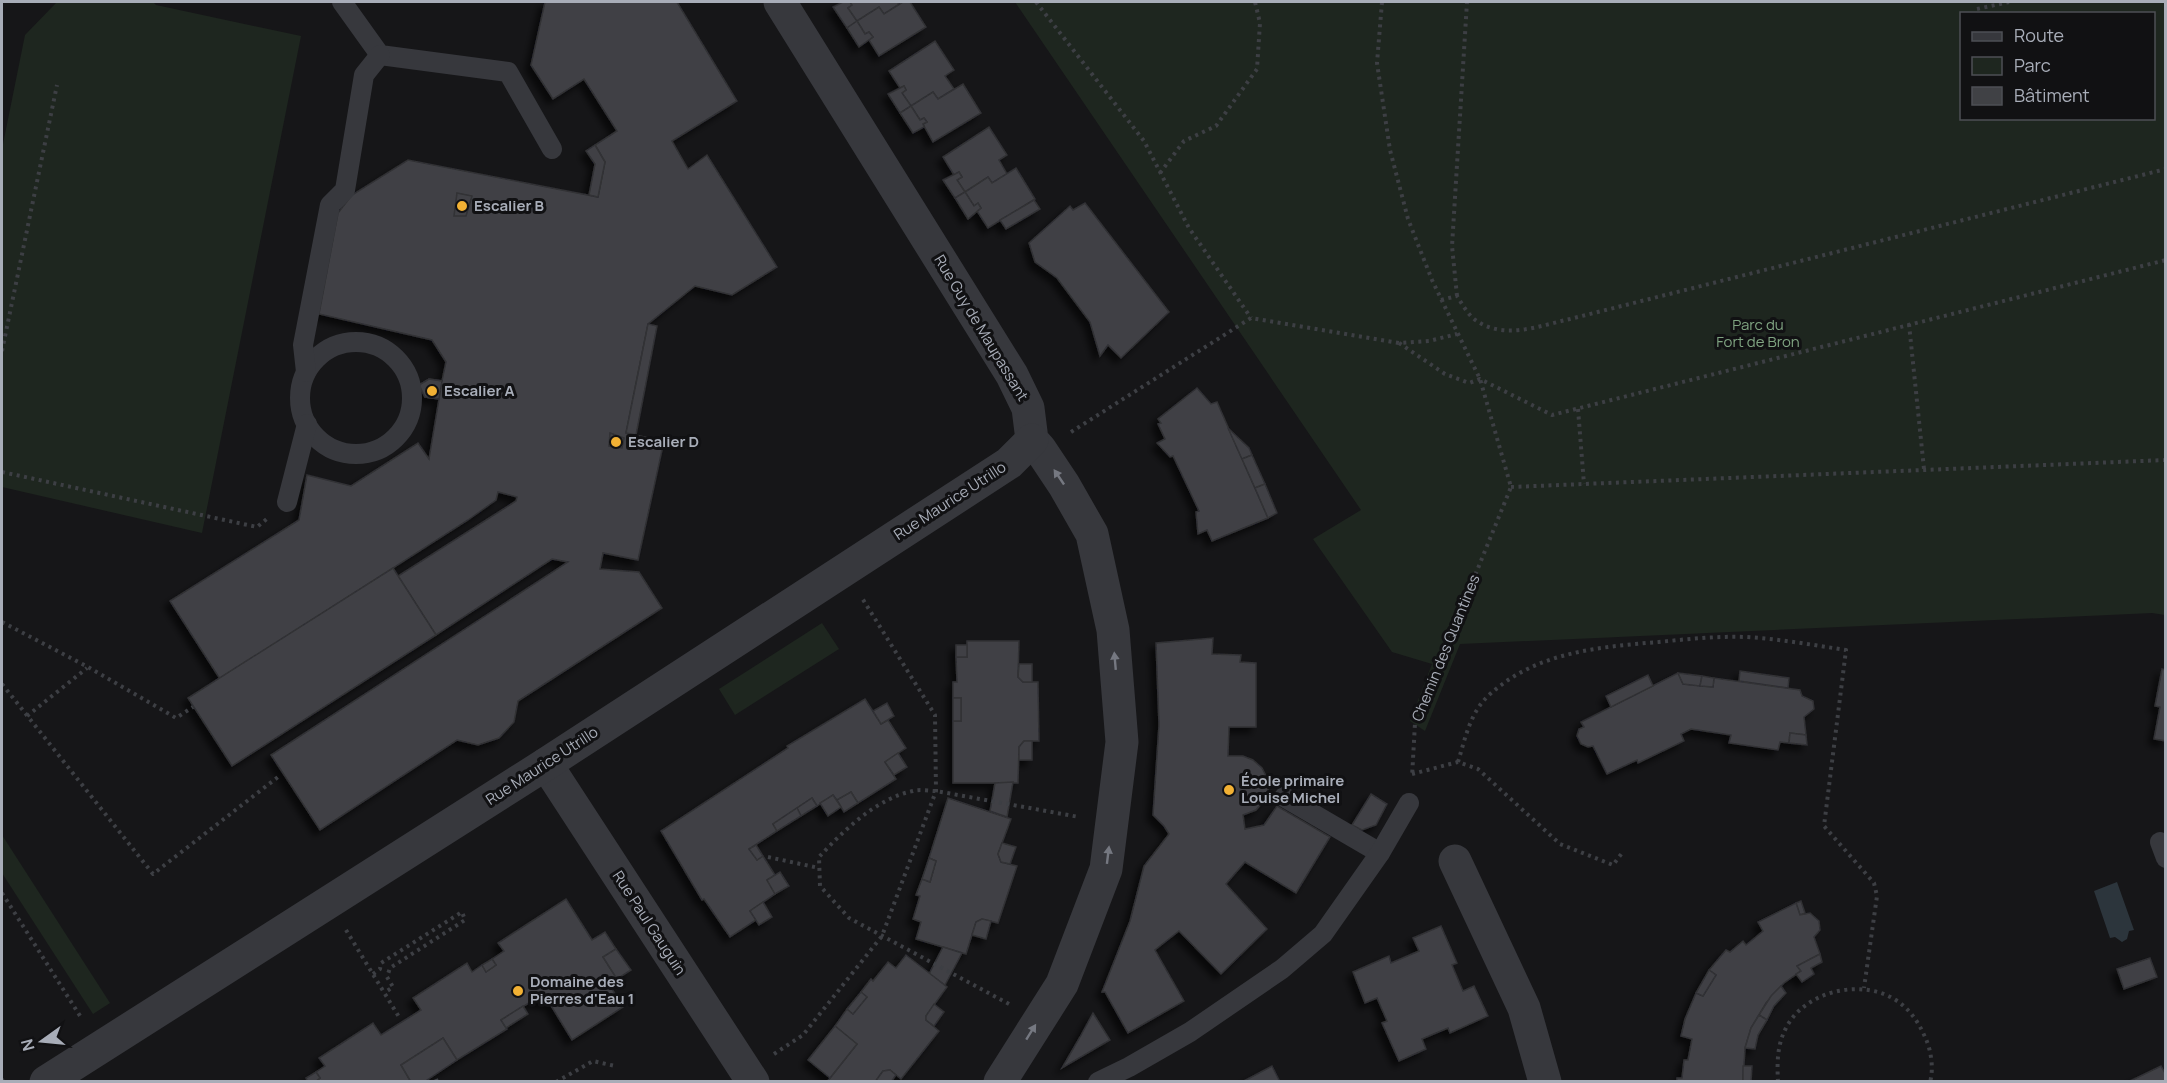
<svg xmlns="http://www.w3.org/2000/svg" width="2167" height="1083" font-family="Manrope,sans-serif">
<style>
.green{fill:#1e261f;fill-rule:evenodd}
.water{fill:#2c353c}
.building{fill:#404145;stroke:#303034;stroke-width:1.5;filter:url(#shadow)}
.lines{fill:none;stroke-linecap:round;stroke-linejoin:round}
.path{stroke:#3d3f44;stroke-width:4;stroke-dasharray:3 4.5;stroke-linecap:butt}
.lane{stroke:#37383d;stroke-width:20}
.street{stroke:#37383d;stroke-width:33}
.oneway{fill:#757881}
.poi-dot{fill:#f2b134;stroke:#111113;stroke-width:2}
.labels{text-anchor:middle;stroke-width:6;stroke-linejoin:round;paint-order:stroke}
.poi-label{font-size:15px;font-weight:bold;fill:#a8adb8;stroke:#111113;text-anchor:start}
.park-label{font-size:15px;fill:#7fa381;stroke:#111113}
.street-label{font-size:15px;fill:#a8adb8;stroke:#111113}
</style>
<defs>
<filter id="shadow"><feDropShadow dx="-5.5" dy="5.5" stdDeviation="3" flood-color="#0009"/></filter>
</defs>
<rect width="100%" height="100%" fill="#161618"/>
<g class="green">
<path d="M 57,2 L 153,2 L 156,5 L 301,36 L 202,533 L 2,487 L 2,149 L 25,35 Z"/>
<path d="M 1015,2 L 2165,2 L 2165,615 L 2152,613 L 1460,644 L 1425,731 L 1410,721 L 1432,664 L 1392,652 L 1313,539 L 1361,510 ZM 1962,14 L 2154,14 L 2154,118 L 1962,118 Z"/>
<path d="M 822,623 L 839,649 L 735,715 L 719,689 Z"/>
<path d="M 2,835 L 110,1003 L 93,1014 L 2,873 Z"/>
</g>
<path class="water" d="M 2117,882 L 2134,930 L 2129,931 L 2127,939 L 2122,942 L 2115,937 L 2110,938 L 2094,891 Z"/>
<g class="building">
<path d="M 545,2 L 677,2 L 737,101 L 672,141 L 688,169 L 707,155 L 777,267 L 732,295 L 695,286 L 648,324 L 626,433 L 664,441 L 638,560 L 603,553 L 600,569 L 639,572 L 662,608 L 518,701 L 514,722 L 499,738 L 478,745 L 457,740 L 320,830 L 271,755 L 568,562 L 552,559 L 436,635 L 398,576 L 516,501 L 517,497 L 498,492 L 496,500 L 468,520 L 220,679 L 170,601 L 299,520 L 307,475 L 351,486 L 418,443 L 429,459 L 439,399 L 425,397 L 419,385 L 429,379 L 442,381 L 446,362 L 432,340 L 319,314 L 338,213 L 352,195 L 408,160 L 598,197 L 605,162 L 595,145 L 617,131 L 584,79 L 553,99 L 531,65 Z"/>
<path d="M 843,2 L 850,2 L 852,5 L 848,8 L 857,21 L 847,28 L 833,7 Z"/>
<path d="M 850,2 L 897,2 L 899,4 L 884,14 L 879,7 L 857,21 L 848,8 L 852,5 Z"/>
<path d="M 903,2 L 910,2 L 926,27 L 879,56 L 869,40 L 873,37 L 869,32 L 865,34 L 857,21 L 879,7 L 884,14 Z"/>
<path d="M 857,21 L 865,34 L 869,32 L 873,37 L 859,47 L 847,28 Z"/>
<path d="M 935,41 L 954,70 L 945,76 L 954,89 L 938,99 L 933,92 L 911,106 L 902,93 L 906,90 L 904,86 L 900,88 L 889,71 Z"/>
<path d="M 963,84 L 981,113 L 933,142 L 923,124 L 927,122 L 924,118 L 920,120 L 911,106 L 933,92 L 938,99 Z"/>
<path d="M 904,86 L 906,90 L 902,93 L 911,106 L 900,113 L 888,94 Z"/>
<path d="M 911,106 L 920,120 L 924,118 L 927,122 L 923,124 L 924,127 L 913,133 L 900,113 Z"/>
<path d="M 989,127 L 1007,155 L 999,160 L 1007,174 L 992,183 L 988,177 L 965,192 L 957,180 L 962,177 L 959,172 L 954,175 L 943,157 Z"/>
<path d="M 595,145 L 605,162 L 598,197 L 589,195 L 595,164 L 586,151 Z"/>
<path d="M 1016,168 L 1035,199 L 988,228 L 977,211 L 981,208 L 978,203 L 974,206 L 965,192 L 988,177 L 992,183 Z"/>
<path d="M 959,172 L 962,177 L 957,180 L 965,192 L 955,198 L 943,180 Z"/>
<path d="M 965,192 L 974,206 L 978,203 L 981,208 L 968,219 L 955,198 Z"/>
<path d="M 457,193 L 472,196 L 466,216 L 454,216 Z"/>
<path d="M 1034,200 L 1040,209 L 1006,229 L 1000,220 Z"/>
<path d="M 1085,203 L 1169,312 L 1121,358 L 1108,345 L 1100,356 L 1090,322 L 1057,278 L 1035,262 L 1029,243 L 1070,206 L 1073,210 Z"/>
<path d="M 648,324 L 657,326 L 636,435 L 626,433 Z"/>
<path d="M 429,379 L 442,381 L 439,399 L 425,397 L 419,385 Z"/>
<path d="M 1197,388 L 1211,404 L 1217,402 L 1268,518 L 1212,541 L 1207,530 L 1198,534 L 1196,512 L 1199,511 L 1173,456 L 1170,457 L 1157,443 L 1165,439 L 1158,424 L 1161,423 L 1158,419 Z"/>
<path d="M 1228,428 L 1249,448 L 1252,455 L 1242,459 Z"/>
<path d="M 610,433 L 624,438 L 622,448 L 609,446 Z"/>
<path d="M 1252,455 L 1265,484 L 1255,488 L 1242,459 Z"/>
<path d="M 1265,484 L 1277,513 L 1268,518 L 1255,488 Z"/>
<path d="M 393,568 L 436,635 L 232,766 L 188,698 Z"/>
<path d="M 1213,638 L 1212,654 L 1241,655 L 1240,662 L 1256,663 L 1256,727 L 1229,727 L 1228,756 L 1243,756 L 1253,760 L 1262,768 L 1268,780 L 1268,792 L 1263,802 L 1256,810 L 1243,815 L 1245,829 L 1264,825 L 1277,806 L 1330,837 L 1296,893 L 1245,862 L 1226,884 L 1267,929 L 1221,974 L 1179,931 L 1155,950 L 1184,1001 L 1128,1033 L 1105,992 L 1102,992 L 1130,921 L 1144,866 L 1169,834 L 1164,826 L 1153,815 L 1159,725 L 1156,643 Z"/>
<path d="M 967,641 L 1019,641 L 1018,677 L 1023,682 L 1038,682 L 1039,741 L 1024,741 L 1019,747 L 1018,783 L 953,783 L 953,721 L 961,721 L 961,698 L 953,698 L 953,682 L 957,682 L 956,657 L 967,657 Z"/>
<rect x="956" y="645" width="11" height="12"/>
<path d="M 1019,664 L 1032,664 L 1032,682 L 1023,682 L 1018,677 Z"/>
<path d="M 2162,669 L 2166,670 L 2166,741 L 2154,739 L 2160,707 L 2155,706 Z"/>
<path d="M 1740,671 L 1789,678 L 1788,688 L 1739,681 Z"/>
<path d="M 1678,673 L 1683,684 L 1713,687 L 1714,678 L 1800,690 L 1802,696 L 1813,701 L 1814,709 L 1804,717 L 1806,735 L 1790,733 L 1789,743 L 1780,742 L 1778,750 L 1729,743 L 1731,735 L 1691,729 L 1681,734 L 1684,741 L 1638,763 L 1637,760 L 1607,774 L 1593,746 L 1588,747 L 1581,744 L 1577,736 L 1579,729 L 1584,727 L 1581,722 Z"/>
<path d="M 1678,673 L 1702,676 L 1700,686 L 1683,684 Z"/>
<path d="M 1648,675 L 1653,686 L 1611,707 L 1606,696 Z"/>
<path d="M 1702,676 L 1714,678 L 1713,687 L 1700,686 Z"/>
<rect x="953" y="698" width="8" height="23"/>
<path d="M 865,699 L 881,724 L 888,720 L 906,748 L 885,762 L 896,779 L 858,803 L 851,792 L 837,800 L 833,795 L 817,806 L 812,798 L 773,824 L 777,831 L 749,849 L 757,860 L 763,856 L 775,875 L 767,880 L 775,894 L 750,911 L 756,920 L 730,937 L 704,899 L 702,900 L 661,831 L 788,748 L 787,746 Z"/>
<path d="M 887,703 L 894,716 L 881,724 L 873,711 Z"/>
<path d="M 1790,733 L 1806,735 L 1807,745 L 1789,743 Z"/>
<path d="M 1024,741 L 1032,741 L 1032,760 L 1019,760 L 1019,747 Z"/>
<path d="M 898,753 L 907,767 L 894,775 L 885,762 Z"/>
<path d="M 1013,782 L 1007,817 L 990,811 L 995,783 Z"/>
<path d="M 851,792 L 858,803 L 844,812 L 837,800 Z"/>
<path d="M 1371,794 L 1387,804 L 1376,825 L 1362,830 L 1352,825 Z"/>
<path d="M 833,795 L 841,807 L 828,816 L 820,803 Z"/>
<path d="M 812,798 L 817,806 L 801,816 L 797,808 Z"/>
<path d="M 948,798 L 1011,819 L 998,854 L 1001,862 L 1017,866 L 998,923 L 982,919 L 976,922 L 966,954 L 916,939 L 921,922 L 913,919 L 920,896 L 916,895 L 922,879 L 930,882 L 936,861 L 929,858 Z"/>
<path d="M 797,808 L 801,816 L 777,831 L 773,824 Z"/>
<path d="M 1002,843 L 1016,847 L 1010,864 L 1001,862 L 998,854 Z"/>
<path d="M 756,845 L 763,856 L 757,860 L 749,849 Z"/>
<path d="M 929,858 L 936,861 L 930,882 L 922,879 Z"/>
<path d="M 780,872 L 789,886 L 775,894 L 767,880 Z"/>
<path d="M 566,899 L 592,940 L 605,932 L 616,949 L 603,957 L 617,979 L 609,984 L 623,1007 L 572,1040 L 550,1004 L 532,1001 L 501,1020 L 507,1029 L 457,1060 L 443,1038 L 401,1065 L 411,1082 L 315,1082 L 320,1078 L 316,1072 L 325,1066 L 319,1058 L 373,1023 L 381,1035 L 421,1010 L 413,998 L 467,963 L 472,972 L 482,965 L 486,972 L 496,965 L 492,959 L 504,951 L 498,943 Z"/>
<path d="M 1801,901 L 1805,913 L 1800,915 L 1796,903 Z"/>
<path d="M 763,902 L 772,917 L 759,925 L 750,911 Z"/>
<path d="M 1796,903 L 1800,915 L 1810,913 L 1819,921 L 1820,930 L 1814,937 L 1820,954 L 1797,966 L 1801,971 L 1784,983 L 1766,1003 L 1751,1028 L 1745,1048 L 1743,1082 L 1677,1082 L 1677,1078 L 1682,1078 L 1684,1060 L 1688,1060 L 1692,1039 L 1681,1036 L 1685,1019 L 1696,993 L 1703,996 L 1716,975 L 1709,970 L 1726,950 L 1730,952 L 1743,941 L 1746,945 L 1763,931 L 1758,922 Z"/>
<path d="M 982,919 L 991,921 L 986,939 L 972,935 L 976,922 Z"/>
<path d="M 1441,926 L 1457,963 L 1452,965 L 1463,991 L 1474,986 L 1488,1016 L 1450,1033 L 1448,1028 L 1422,1039 L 1426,1049 L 1399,1061 L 1382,1023 L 1387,1021 L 1377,998 L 1365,1003 L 1353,972 L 1389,956 L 1391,963 L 1419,951 L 1413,938 Z"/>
<path d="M 943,947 L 962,953 L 945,985 L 929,974 Z"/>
<path d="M 616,949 L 631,970 L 617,979 L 603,957 Z"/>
<path d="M 1820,954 L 1822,962 L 1811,968 L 1814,974 L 1802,982 L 1796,974 L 1801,971 L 1797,966 Z"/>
<path d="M 906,955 L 947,987 L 926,1016 L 926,1020 L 939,1031 L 901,1079 L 890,1070 L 883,1071 L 875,1082 L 827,1082 L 857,1044 L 835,1026 L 847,1009 L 853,1014 L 867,997 L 861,992 L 871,979 L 873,981 L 888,962 L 896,968 Z"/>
<path d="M 2150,958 L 2157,977 L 2124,989 L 2117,969 Z"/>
<path d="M 492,959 L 496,965 L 486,972 L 482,965 Z"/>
<path d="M 1709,970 L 1716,975 L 1703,996 L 1696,993 Z"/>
<path d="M 1781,986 L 1786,993 L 1774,1006 L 1767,1020 L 1759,1015 L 1771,996 Z"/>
<path d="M 861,992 L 867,997 L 853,1014 L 847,1009 Z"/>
<path d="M 934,1004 L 944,1012 L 934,1026 L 926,1020 L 926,1016 Z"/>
<path d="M 523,1006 L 528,1014 L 506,1028 L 501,1020 Z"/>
<path d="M 1093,1013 L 1110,1040 L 1062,1068 L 1080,1037 Z"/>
<path d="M 1759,1015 L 1767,1020 L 1758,1035 L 1755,1049 L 1745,1048 L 1751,1028 Z"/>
<path d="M 835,1026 L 857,1044 L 830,1078 L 808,1060 Z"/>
<path d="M 443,1038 L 457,1060 L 424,1082 L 411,1082 L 401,1065 Z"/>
<path d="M 1272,1066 L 1280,1082 L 1242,1082 Z"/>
<path d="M 1743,1066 L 1752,1066 L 1751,1082 L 1743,1082 Z"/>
<path d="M 2161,1066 L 2166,1075 L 2166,1082 L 2128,1082 Z"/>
<path d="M 890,1070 L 896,1075 L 891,1082 L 875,1082 L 883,1071 Z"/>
<path d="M 316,1072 L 320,1078 L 315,1082 L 308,1082 L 306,1078 Z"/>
</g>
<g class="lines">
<g class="path">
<path d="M 1036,2 L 1144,141 L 1189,228 L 1251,318"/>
<path d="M 1382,2 L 1377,63 L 1390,150 L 1408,219 L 1432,280 L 1480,379 L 1511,487 L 1415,723 L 1412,777"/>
<path d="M 1977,9 L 2009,2"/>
<path d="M 1160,173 L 1184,141 L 1216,126 L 1257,69 L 1260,23 L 1255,2"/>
<path d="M 1457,296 L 1452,246 L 1467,2"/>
<path d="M 1441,300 L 1457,296 C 1462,304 1467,313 1474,319 C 1503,341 1538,326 1570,319 L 2166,169"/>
<path d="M 1909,324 L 1924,469"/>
<path d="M 1399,343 L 1445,374 L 1469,383 L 1480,379 L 1552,415 L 2166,260"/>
<path d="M 2,351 L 57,85"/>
<path d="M 1578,409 L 1584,484"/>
<path d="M 1071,432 L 1251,318 L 1399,343 L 1429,341 L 1457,334"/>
<path d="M 2,472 L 257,527 L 268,518"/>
<path d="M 1511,487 L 2166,460"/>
<path d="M 2,622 L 88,667 L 176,718 L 193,707"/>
<path d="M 2,684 L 153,874 L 278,777"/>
<path d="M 27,716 L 87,668"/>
<path d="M 1458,762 C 1465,739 1470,713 1488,696 C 1535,652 1598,647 1659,642 C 1688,639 1717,636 1746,637 C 1780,639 1813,645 1846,650 L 1824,826 L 1874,883 L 1877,896 L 1864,988"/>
<path d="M 1412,774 L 1458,762 L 1478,769 L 1560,844 L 1613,865 L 1622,853"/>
<path d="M 768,857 L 819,868"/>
<path d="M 2,893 L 82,1019"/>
<path d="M 346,930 L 399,1017"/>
<path d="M 373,974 L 380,969 L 381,963 L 462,912 L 465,920 L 390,968 L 387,977 L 393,987 L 384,993"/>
<path d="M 1009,1004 L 849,918 L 820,886 L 819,857 C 843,831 877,798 913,791 C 920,789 929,791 936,791 L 1079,817"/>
<path d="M 774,1054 L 803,1035 L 882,936 L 936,791 L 935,715 L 862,598"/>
<path d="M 2,1079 L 3,1082"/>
<path d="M 436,1079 L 437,1082"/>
<path d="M 556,1082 L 593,1061 L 615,1066"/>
<path d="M 1778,1082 C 1777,1063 1777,1045 1786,1028 C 1804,992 1859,978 1894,999 C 1909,1008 1918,1021 1925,1037 C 1931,1049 1934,1069 1930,1082"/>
</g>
<g class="lane">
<path d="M 342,2 L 380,55 L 508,72 L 552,149"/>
<circle cx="356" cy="398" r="56"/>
<path d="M 306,372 L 303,345 L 330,205 L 345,190 L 364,75 L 380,55"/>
<path d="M 287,502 L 307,424"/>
<path d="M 1284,797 L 1380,853"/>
<path d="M 2160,842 L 2166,858"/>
<path d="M 1098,1082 L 1129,1067 L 1190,1032 L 1282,969 L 1323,934 L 1380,853 L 1409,803"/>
</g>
<g class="street">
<path d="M 780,2 L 1012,375 L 1028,408 L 1032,440 L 1040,449 L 1064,485 L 1092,534 L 1113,630 L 1122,742 L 1106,869 L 1062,984 L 1000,1082"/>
<path d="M 546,764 L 753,1082"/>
<path d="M 1455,861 L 1524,1008 L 1545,1082"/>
<path d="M 46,1082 L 546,764 L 1009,463 L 1032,440"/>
</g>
</g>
<defs><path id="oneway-solid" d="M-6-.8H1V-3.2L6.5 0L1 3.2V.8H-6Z" transform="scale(1.5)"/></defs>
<g class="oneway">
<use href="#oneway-solid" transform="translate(1059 477) rotate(-124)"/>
<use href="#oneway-solid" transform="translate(1115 661) rotate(-95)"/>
<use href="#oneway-solid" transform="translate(1108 855) rotate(-83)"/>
<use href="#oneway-solid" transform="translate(1031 1032) rotate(-58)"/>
</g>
<g class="poi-dot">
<circle cx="462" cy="206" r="6"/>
<circle cx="432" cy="391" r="6"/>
<circle cx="616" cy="442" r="6"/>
<circle cx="1229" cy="790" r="6"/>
<circle cx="518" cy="991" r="6"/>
</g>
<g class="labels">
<g class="poi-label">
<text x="474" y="211">Escalier B</text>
<text x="444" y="396">Escalier A</text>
<text x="628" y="447">Escalier D</text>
<text x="1241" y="786">École primaire<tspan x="1241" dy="17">Louise Michel</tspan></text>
<text x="530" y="987">Domaine des<tspan x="530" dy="17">Pierres d'Eau 1</tspan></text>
</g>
<g class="park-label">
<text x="1758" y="330">Parc du<tspan x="1758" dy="17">Fort de Bron</tspan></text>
</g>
<g class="street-label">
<text transform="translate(981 328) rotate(59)" y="5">Rue Guy de Maupassant</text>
<text transform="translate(950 501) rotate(-33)" y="5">Rue Maurice Utrillo</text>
<text transform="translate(1446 648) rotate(-68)" y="5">Chemin des Quantines</text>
<text transform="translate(542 766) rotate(-33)" y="5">Rue Maurice Utrillo</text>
<text transform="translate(649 923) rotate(57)" y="5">Rue Paul Gauguin</text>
</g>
</g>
<rect width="2167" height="1083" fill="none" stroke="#a8adb8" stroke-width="6"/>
<rect x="1960" y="12" width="195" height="108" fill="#111113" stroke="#4d4f55" stroke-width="1.5"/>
<rect x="1972" y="32" width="30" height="9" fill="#37383d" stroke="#4d4f55" stroke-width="1.5"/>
<text x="2014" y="42" font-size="18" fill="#a8adb8">Route</text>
<rect x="1972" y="57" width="30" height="18" fill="#1e261f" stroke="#4d4f55" stroke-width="1.5"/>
<text x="2014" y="72" font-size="18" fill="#a8adb8">Parc</text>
<rect x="1972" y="87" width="30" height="18" fill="#404145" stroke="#4d4f55" stroke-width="1.5"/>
<text x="2014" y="102" font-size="18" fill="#a8adb8">Bâtiment</text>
<g transform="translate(42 1041) rotate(255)" stroke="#111113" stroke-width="4.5" paint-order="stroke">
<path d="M0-4.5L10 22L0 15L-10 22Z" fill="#a8adb8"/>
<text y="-9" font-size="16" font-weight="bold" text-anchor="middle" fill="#a8adb8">N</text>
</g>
</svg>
